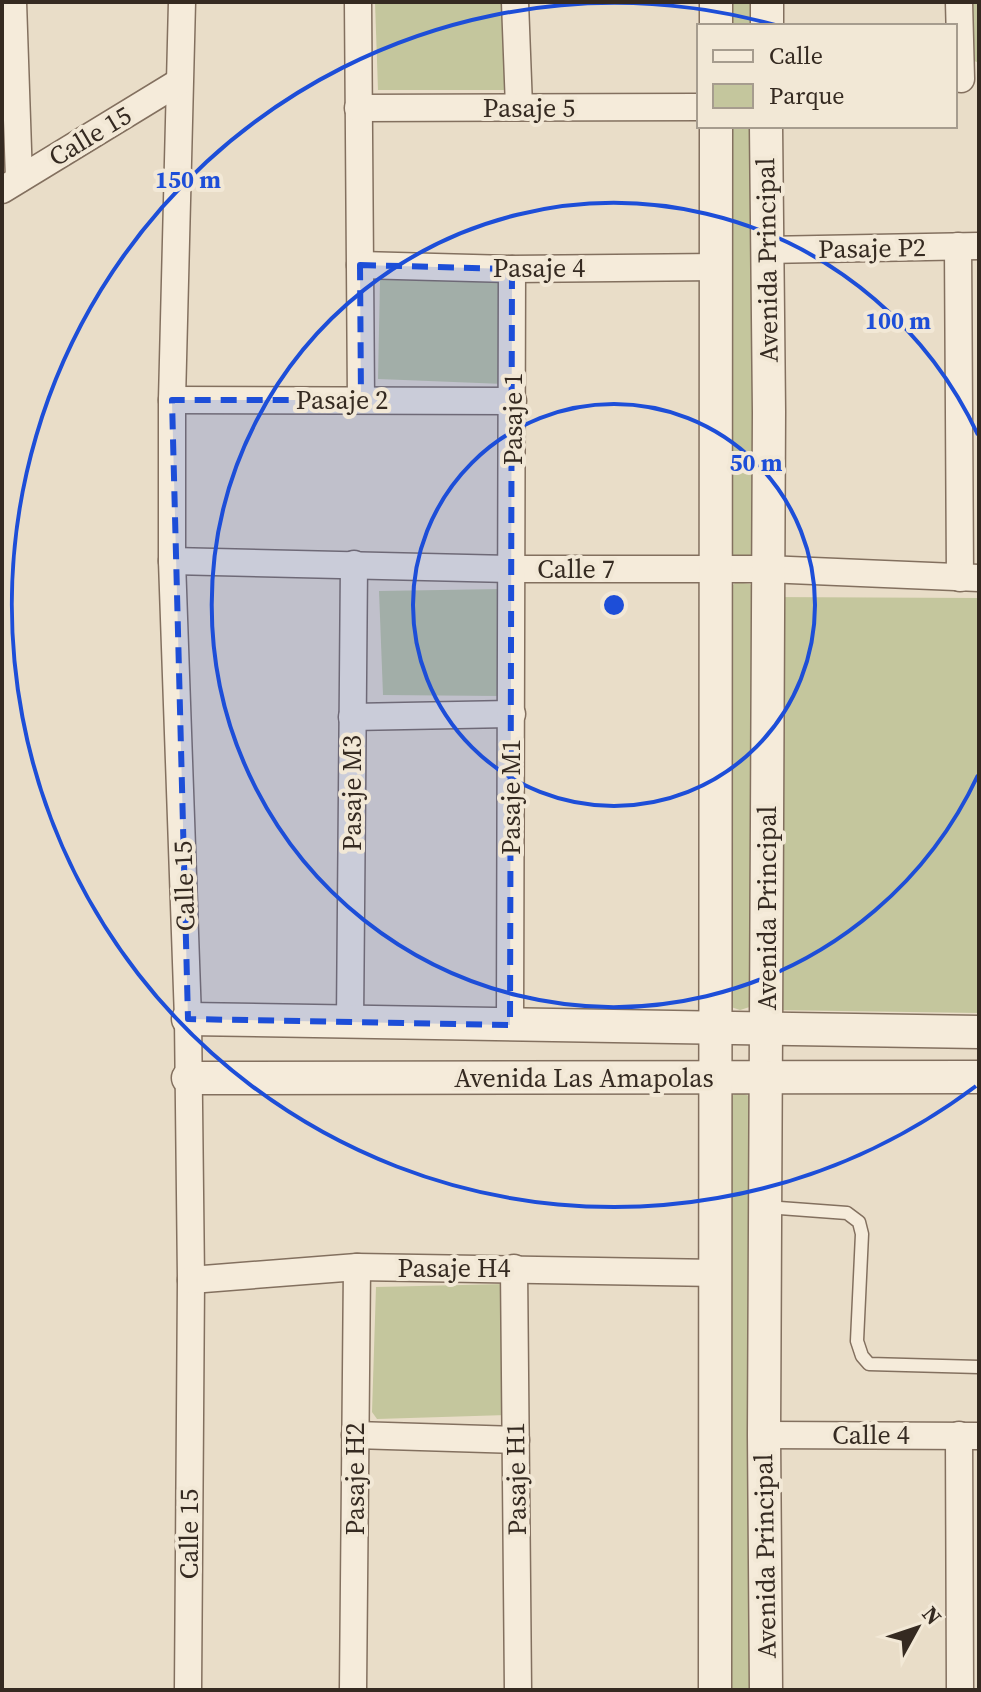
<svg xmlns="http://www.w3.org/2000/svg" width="981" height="1692" font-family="'Source Serif 4',serif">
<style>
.green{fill:#c4c69d}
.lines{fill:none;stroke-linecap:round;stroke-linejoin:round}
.service-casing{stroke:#83705f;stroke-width:15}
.minor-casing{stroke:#83705f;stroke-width:29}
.tertiary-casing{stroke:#83705f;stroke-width:35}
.service{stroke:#f5ebda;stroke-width:12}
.minor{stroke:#f5ebda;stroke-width:26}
.tertiary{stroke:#f5ebda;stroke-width:32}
.marked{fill:#1d4ed8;fill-opacity:0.2;stroke:#1d4ed8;stroke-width:6;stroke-dasharray:16 10;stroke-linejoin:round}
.ring{fill:none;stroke:#1d4ed8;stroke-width:4}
.labels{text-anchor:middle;stroke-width:8;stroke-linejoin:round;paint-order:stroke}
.street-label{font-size:26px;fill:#352a21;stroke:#f2e8d6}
.centre{fill:#1d4ed8;stroke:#f2e8d6;stroke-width:4}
.ring-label{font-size:24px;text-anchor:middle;font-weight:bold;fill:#1d4ed8;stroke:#f2e8d6;stroke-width:8;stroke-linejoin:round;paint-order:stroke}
</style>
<rect width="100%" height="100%" fill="#e9ddc8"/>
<g class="green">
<path d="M 375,2 L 505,2 L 507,90 L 378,90 Z"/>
<rect x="727" y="2" width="30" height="24"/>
<path d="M 972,2 L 979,2 L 979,63 L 970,59 Z"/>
<path d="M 727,126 L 757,126 L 757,550 L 752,557 L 732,557 L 729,552 Z"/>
<path d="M 380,280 L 504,281 L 504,384 L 378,379 Z"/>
<path d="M 736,582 L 750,584 L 753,587 L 753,1006 L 740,1010 L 731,1007 L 730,588 Z"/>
<path d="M 501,589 L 499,696 L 383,695 L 379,591 Z"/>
<path d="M 767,597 L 979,598 L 979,1013 L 772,1010 Z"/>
<path d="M 739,1092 L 749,1096 L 754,1101 L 753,1690 L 725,1690 L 730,1097 Z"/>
<path d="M 506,1284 L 507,1415 L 377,1419 L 372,1412 L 376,1287 Z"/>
</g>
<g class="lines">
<defs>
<path id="service" d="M 766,1207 L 847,1213 L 859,1222 L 862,1234 L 857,1341 L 862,1356 L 869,1364 L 979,1367"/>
<g id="minor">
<path d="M 13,2 L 19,179"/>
<path d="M 182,2 L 172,400 L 172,561 L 188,1019 L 191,1280 L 188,1690"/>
<path d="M 358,2 L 361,400"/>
<path d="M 515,2 L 519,107"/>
<path d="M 959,2 L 961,79"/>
<path d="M 358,108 L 699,107"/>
<path d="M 2,190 L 179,82"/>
<path d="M 958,246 L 960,578"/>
<path d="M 765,250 L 979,246"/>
<path d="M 360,265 L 512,269 L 718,267"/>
<path d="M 172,400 L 513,401"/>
<path d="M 172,561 L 513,569 L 766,569 L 979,578"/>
<path d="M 352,717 L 512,714"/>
<path d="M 350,1022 L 354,564"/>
<path d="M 510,1025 L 512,269"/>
<path d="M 514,1268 L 518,1690"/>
<path d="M 191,1280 L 357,1267 L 717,1273"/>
<path d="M 355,1435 L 516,1440"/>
<path d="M 764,1435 L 979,1436"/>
<path d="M 959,1435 L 960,1690"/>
<path d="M 353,1690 L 357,1267"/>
</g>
<g id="tertiary">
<path d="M 716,26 L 716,2"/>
<path d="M 767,26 L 767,2"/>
<path d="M 766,126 L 769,412 L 764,1435 L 766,1690"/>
<path d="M 188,1019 L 979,1032"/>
<path d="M 188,1078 L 979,1077"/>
<path d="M 715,1690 L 716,126"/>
</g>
</defs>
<use href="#service" class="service-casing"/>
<use href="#minor" class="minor-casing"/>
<use href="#tertiary" class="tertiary-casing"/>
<use href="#service" class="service"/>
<use href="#minor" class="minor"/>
<use href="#tertiary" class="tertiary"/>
</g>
<path class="marked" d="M 360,265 L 512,269 L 510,1025 L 188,1019 L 172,400 L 361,400 Z"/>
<g class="ring">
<circle cx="614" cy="605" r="201"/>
<path d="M978 775A402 402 0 1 1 978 435"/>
<path d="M976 1086A602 602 0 1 1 775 25"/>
</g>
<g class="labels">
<g class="street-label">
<text x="529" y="117">Pasaje 5</text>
<text transform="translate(90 136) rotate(-31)" y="9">Calle 15</text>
<text transform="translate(872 248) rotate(-1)" y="9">Pasaje P2</text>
<text transform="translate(767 260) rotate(-91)" y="9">Avenida Principal</text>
<text x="539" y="277">Pasaje 4</text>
<text x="342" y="409">Pasaje 2</text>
<text transform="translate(513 419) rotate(-90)" y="9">Pasaje 1</text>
<text x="576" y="578">Calle 7</text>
<text transform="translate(352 793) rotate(-90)" y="9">Pasaje M3</text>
<text transform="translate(511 797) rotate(-90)" y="9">Pasaje M1</text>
<text transform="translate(184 886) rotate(-92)" y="9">Calle 15</text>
<text transform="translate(767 908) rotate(-90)" y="9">Avenida Principal</text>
<text x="584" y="1087">Avenida Las Amapolas</text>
<text x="454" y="1277">Pasaje H4</text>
<text x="871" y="1444">Calle 4</text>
<text transform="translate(355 1479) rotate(-90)" y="9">Pasaje H2</text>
<text transform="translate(516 1479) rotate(-91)" y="9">Pasaje H1</text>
<text transform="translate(189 1534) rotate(-90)" y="9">Calle 15</text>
<text transform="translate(765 1556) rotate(-91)" y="9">Avenida Principal</text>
</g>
</g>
<circle cx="614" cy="605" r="12" class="centre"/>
<g class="ring-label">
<text x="188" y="188">150 m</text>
<text x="898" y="329">100 m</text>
<text x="756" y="471">50 m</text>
</g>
<rect width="981" height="1692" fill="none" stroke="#352a21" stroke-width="8"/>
<rect x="697" y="24" width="260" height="104" fill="#f2e8d6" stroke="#a69c8e" stroke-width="2"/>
<rect x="713" y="50" width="40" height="12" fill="#f5ebda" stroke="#a69c8e" stroke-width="2"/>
<text x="769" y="64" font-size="24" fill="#352a21">Calle</text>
<rect x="713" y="84" width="40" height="24" fill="#c4c69d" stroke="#a69c8e" stroke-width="2"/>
<text x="769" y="104" font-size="24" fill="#352a21">Parque</text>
<g transform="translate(917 1628) rotate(50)" stroke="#f2e8d6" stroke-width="6" paint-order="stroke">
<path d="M0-6L14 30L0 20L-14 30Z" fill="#352a21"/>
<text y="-12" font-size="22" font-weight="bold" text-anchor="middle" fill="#352a21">N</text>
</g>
</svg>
